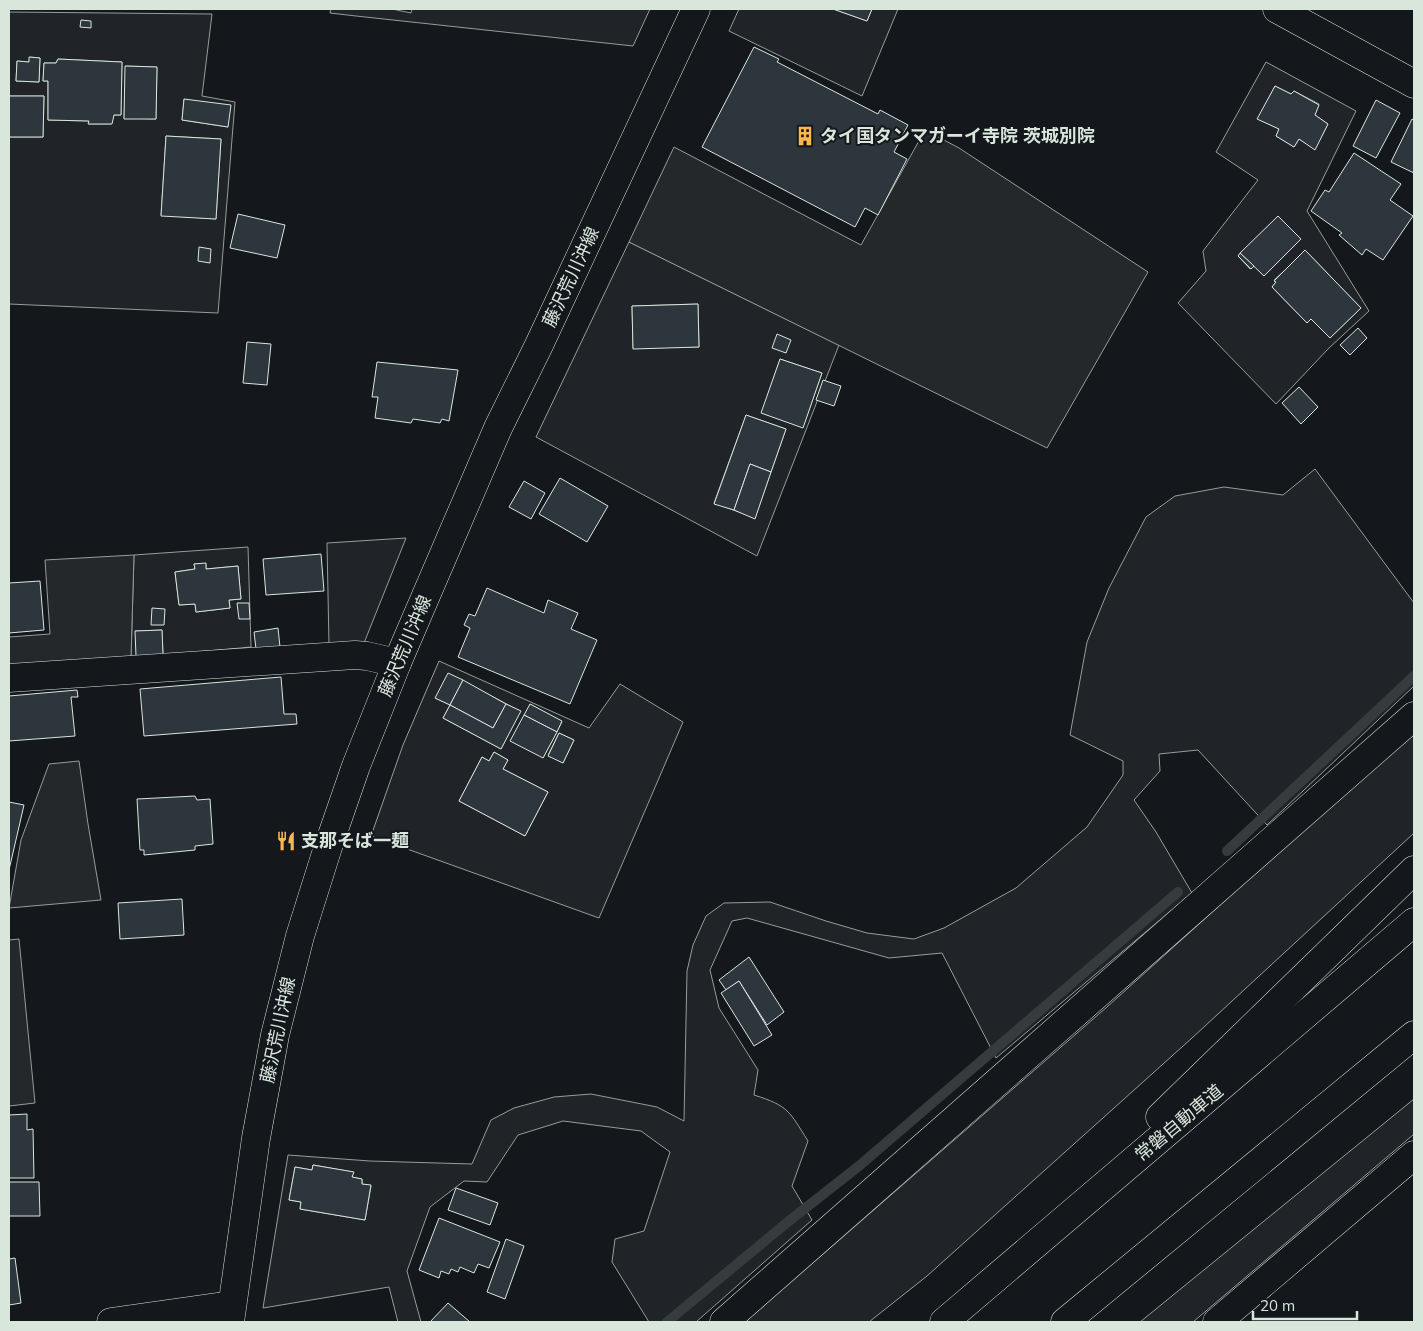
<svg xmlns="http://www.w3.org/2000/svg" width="1423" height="1331" font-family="Mulish,'Noto Sans JP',sans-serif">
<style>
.green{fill:#202428;stroke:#939e99;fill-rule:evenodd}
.parking{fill:#24282b;stroke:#939e99}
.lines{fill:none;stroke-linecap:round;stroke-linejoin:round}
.stream{stroke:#363b3e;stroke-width:10}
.building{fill:#2c363c;stroke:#d8e6dc}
.minor-casing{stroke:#d8e6dc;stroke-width:29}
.secondary-casing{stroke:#d8e6dc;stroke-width:29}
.motorway-casing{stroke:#d8e6dc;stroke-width:29}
.minor{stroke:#14181c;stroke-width:28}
.secondary{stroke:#14181c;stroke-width:28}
.motorway{stroke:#14181c;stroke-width:28}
.labels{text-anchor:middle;stroke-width:4;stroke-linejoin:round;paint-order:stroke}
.poi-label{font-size:18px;font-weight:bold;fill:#d8e6dc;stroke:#14181c;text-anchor:start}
.street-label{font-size:18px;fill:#d8e6dc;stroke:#14181c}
</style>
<rect width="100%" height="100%" fill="#14181c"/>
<g class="green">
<path d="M 331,9 L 392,9 L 411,13 L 412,9 L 650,9 L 633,46 L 356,16 L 330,13 Z"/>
<path d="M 739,9 L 833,9 L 867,21 L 872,9 L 898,9 L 862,96 L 729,31 Z"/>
<path d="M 9,12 L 212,14 L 202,96 L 235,102 L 218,313 L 9,304 L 9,137 L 43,137 L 44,96 L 9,96 ZM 30,57 L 40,58 L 39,82 L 16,81 L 17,61 L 29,62 ZM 58,59 L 122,62 L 121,115 L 114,115 L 111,124 L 89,124 L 89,121 L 48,120 L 48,81 L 43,81 L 44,63 L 56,63 ZM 126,66 L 157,67 L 156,119 L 124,118 ZM 184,99 L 228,127 L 182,120 ZM 166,136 L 221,139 L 216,219 L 161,215 Z"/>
<path d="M 1266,62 L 1356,111 L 1307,211 L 1369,311 L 1329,348 L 1276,404 L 1178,303 L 1206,271 L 1203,251 L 1258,180 L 1216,152 ZM 1275,86 L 1291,94 L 1294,91 L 1319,104 L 1315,115 L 1328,124 L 1315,149 L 1299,139 L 1294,147 L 1276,136 L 1279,129 L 1258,119 ZM 1278,216 L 1301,239 L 1264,276 L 1254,266 L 1250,269 L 1238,256 ZM 1306,251 L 1361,308 L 1330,338 L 1311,319 L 1307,323 L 1272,287 L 1276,282 L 1274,280 Z"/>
<path d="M 629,242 L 839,345 L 757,556 L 536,437 ZM 698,304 L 699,347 L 633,348 L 632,306 ZM 780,359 L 822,373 L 803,427 L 762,413 ZM 746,415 L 786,429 L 755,518 L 714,503 Z"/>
<path d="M 1315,469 L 1414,603 L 1414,686 L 1267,825 L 1198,750 L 1159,754 L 1160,771 L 1134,800 L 1156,832 L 1192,893 L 996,1058 L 942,953 L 889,958 L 747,918 L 732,921 L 710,970 L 719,1008 L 758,1070 L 754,1095 C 789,1106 789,1111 808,1141 L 792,1186 L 812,1220 L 696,1322 L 649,1322 L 612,1262 L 615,1239 L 644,1231 L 670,1152 L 641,1131 L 563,1121 L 518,1135 L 487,1182 L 464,1181 L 430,1207 L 407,1271 L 421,1322 L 398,1322 L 389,1287 L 263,1308 L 288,1155 L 370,1161 L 472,1164 L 491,1120 L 514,1108 L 554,1097 L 591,1094 L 657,1107 L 684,1121 L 687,971 L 693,945 L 706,916 L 724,903 L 770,902 L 826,921 L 867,933 L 914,939 L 944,928 L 1016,888 L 1087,827 L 1123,775 L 1123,761 L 1070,735 L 1087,642 L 1109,588 L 1146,517 L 1175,496 L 1224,487 L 1283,495 ZM 313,1165 L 353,1172 L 352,1177 L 362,1179 L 362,1184 L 371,1186 L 365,1220 L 300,1209 L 301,1202 L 289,1200 L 295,1167 L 312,1170 Z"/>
<path d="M 406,538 L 364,643 L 329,645 L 327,543 Z"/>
<path d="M 248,547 L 251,647 L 131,658 L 134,555 ZM 194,564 L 206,564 L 206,569 L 238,566 L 241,599 L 229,600 L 230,608 L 196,612 L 195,604 L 179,605 L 175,572 L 195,569 ZM 162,630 L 163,654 L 135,631 L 136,631 Z"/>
<path d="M 439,661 L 589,728 L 620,684 L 683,722 L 599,918 L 371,836 L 403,745 ZM 463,681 L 520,711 L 501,749 L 443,718 L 450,705 L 435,698 ZM 530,704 L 562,722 L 543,758 ZM 559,733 L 574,740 L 563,763 L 548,755 ZM 494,752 L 508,760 L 503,769 L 548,792 L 525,836 L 459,801 L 482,757 L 489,761 Z"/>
<path d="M 1414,730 L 1414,833 L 1192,1038 L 927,1276 L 869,1322 L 745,1322 L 1107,1007 Z"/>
<path d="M 1414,1099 L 1414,1134 L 1193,1322 L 1140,1322 Z"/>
</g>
<g class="parking">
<path d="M 925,130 L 959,148 L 1148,272 L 1047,448 L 629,242 L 674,147 L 861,245 Z"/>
<path d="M 134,555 L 131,658 L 9,666 L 9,637 L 50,634 L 45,560 Z"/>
<path d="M 79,761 L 88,824 L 101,900 L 9,908 L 21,840 L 49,764 Z"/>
<path d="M 19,939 L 35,1103 L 9,1106 L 9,940 Z"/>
</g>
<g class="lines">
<g class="stream">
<path d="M 1227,851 L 1414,676"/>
<path d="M 667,1322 L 789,1221 L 859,1166 L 1178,892"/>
</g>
</g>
<g class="building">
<path d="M 833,9 L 872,9 L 867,21 Z"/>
<path d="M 81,20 L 91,21 L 91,28 L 80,27 Z"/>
<path d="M 754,47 L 779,59 L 777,62 L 878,114 L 880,110 L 908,125 L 894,152 L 907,159 L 878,215 L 865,208 L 855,227 L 702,147 Z"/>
<path d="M 29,57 L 40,58 L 39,82 L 16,81 L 17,61 L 29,62 Z"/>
<path d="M 58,59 L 122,62 L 121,115 L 114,115 L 112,124 L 88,124 L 89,121 L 48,120 L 48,81 L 43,81 L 44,63 L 56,63 Z"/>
<path d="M 125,66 L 157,67 L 156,119 L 124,119 Z"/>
<path d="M 1275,86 L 1291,94 L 1294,91 L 1319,105 L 1315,115 L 1328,124 L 1315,150 L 1299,139 L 1294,147 L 1276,136 L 1279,129 L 1257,119 Z"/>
<path d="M 9,96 L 44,96 L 43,137 L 9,137 Z"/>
<path d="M 184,99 L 231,105 L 228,127 L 182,120 Z"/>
<path d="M 1376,100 L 1400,113 L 1376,158 L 1353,146 Z"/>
<path d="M 1412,119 L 1414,120 L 1414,173 L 1391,162 Z"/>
<path d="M 166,136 L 221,139 L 216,219 L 161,216 Z"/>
<path d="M 1354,153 L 1401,184 L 1390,200 L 1413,216 L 1383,260 L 1366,249 L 1362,255 L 1339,235 L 1342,233 L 1311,211 L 1325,190 L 1329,192 Z"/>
<path d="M 238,214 L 285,225 L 277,258 L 230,248 Z"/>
<path d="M 1278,216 L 1301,239 L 1264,276 L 1240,253 Z"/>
<path d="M 199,247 L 211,249 L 210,263 L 198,261 Z"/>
<path d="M 1305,250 L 1361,308 L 1330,338 L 1311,319 L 1307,323 L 1272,287 L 1276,282 L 1274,281 Z"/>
<path d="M 1240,253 L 1254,266 L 1251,269 L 1238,256 Z"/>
<path d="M 698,304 L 699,347 L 633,349 L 632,306 Z"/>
<path d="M 1358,328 L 1367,338 L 1350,355 L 1340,345 Z"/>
<path d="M 777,334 L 791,340 L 786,353 L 772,348 Z"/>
<path d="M 247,342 L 271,344 L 267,385 L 243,383 Z"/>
<path d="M 780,359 L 822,373 L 803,428 L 761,413 Z"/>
<path d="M 377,362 L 458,370 L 449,421 L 442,419 L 440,423 L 413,419 L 411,423 L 375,418 L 378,397 L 372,397 Z"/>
<path d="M 823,380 L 841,386 L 834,406 L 816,400 Z"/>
<path d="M 1299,387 L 1318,407 L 1301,424 L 1282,403 Z"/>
<path d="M 746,415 L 786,429 L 771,472 L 750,464 L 734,510 L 714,504 Z"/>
<path d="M 750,464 L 771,472 L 755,519 L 734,510 Z"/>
<path d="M 560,478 L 608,506 L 587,542 L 539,514 Z"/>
<path d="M 524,481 L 545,493 L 531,519 L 509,507 Z"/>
<path d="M 321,554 L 324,591 L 266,595 L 263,559 Z"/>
<path d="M 206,563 L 206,569 L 238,566 L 241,599 L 229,600 L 230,608 L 196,612 L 195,604 L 179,605 L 175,572 L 195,569 L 194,564 Z"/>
<path d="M 40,581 L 44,630 L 9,633 L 9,583 Z"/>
<path d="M 487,588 L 544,613 L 548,600 L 578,613 L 571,629 L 597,640 L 570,704 L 458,657 L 470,628 L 464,625 L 469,614 L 475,616 Z"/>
<path d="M 237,603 L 249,603 L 250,619 L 239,619 Z"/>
<path d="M 152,608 L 165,609 L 164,625 L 151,625 Z"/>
<path d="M 278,628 L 280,647 L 256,649 L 254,632 Z"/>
<path d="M 162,630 L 163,655 L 136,656 L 135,631 Z"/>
<path d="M 448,673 L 463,680 L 450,705 L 435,698 Z"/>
<path d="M 281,677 L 284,714 L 296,714 L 297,724 L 144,736 L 140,689 Z"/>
<path d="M 463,680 L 506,704 L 493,728 L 450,705 Z"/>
<path d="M 77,690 L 78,697 L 71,697 L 75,736 L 9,741 L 9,696 Z"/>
<path d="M 506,704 L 521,711 L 501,749 L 443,718 L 450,705 L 493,728 Z"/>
<path d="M 530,704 L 562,721 L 557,732 L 524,715 Z"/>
<path d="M 524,715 L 557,732 L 543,758 L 510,741 Z"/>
<path d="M 559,733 L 574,740 L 563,763 L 548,756 Z"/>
<path d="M 494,752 L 508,760 L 503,769 L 548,792 L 525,836 L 459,801 L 482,757 L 489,761 Z"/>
<path d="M 195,796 L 197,800 L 210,799 L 213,844 L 195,846 L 195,850 L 144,855 L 144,850 L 140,850 L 137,799 Z"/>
<path d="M 9,802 L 24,805 L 9,870 Z"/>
<path d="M 182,899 L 184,935 L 120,939 L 118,903 Z"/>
<path d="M 749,957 L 784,1012 L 767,1025 L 739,981 L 726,990 L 719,980 Z"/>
<path d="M 739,981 L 772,1035 L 754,1046 L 721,993 Z"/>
<path d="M 27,1114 L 27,1130 L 33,1129 L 34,1178 L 9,1178 L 9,1115 Z"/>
<path d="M 313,1165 L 354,1172 L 352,1177 L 362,1179 L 362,1184 L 371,1185 L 365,1220 L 300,1209 L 301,1202 L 289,1200 L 295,1167 L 312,1170 Z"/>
<path d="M 9,1182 L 39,1182 L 40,1216 L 9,1216 Z"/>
<path d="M 456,1188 L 498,1203 L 490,1225 L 448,1210 Z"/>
<path d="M 439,1218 L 500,1242 L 489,1268 L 478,1264 L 474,1273 L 460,1267 L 458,1272 L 451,1269 L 449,1274 L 441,1271 L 439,1278 L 419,1270 Z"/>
<path d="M 506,1239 L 524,1246 L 505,1299 L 487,1292 Z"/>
<path d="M 15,1258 L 21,1303 L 9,1305 L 9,1259 Z"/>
<path d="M 448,1303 L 470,1322 L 430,1322 Z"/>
</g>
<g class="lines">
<defs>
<g id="minor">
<path d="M 1277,9 L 1414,84"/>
<path d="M 9,678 L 355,655 L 367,656 L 397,663"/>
<path d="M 111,1322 L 231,1305"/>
<path d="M 724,1322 L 1414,716"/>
<path d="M 1217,1322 L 1414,1155"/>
</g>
<path id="secondary" d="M 230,1322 L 256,1138 L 275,1035 L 300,936 L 328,847 L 356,766 L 397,663 L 498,428 L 539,345 L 696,9"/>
<g id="motorway">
<path d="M 1160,1117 L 1414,870"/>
<path d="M 944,1322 L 1414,922"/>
<path d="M 1065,1322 L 1414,1035"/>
</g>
</defs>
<use href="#minor" class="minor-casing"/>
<use href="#secondary" class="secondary-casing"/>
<use href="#motorway" class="motorway-casing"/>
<use href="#minor" class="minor"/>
<use href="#secondary" class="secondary"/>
<use href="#motorway" class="motorway"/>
</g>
<defs>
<symbol id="building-bare" viewBox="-9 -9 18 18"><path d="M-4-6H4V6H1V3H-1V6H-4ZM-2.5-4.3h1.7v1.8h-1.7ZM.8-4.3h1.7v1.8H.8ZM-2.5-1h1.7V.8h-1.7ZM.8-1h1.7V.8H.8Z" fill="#ffb74d" stroke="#14181c" stroke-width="2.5" paint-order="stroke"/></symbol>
<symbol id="restaurant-bare" viewBox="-9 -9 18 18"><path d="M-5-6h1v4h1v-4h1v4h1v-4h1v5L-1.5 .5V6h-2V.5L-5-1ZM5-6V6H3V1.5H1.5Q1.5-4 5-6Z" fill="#ffb74d" stroke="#14181c" stroke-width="2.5" paint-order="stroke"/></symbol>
</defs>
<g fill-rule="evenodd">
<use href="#building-bare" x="791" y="122" width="28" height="28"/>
<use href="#restaurant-bare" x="272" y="827" width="28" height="28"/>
</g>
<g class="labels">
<g class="poi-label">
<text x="820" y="142">タイ国タンマガーイ寺院 茨城別院</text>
<text x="301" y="847">支那そば一麺</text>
</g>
<g class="street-label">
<text transform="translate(571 277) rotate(-65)" y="6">藤沢荒川沖線</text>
<text transform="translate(405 646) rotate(-67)" y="6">藤沢荒川沖線</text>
<text transform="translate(278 1030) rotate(-78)" y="6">藤沢荒川沖線</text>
<text transform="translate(1179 1123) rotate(-40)" y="6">常磐自動車道</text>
</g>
</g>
<rect width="1423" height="1331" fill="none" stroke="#d8e6dc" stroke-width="20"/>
<path d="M1253 1311v8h104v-8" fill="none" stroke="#d8e6dc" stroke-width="2.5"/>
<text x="1260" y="1311" font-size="15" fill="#d8e6dc" stroke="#14181c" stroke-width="4" paint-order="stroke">20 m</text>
</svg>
